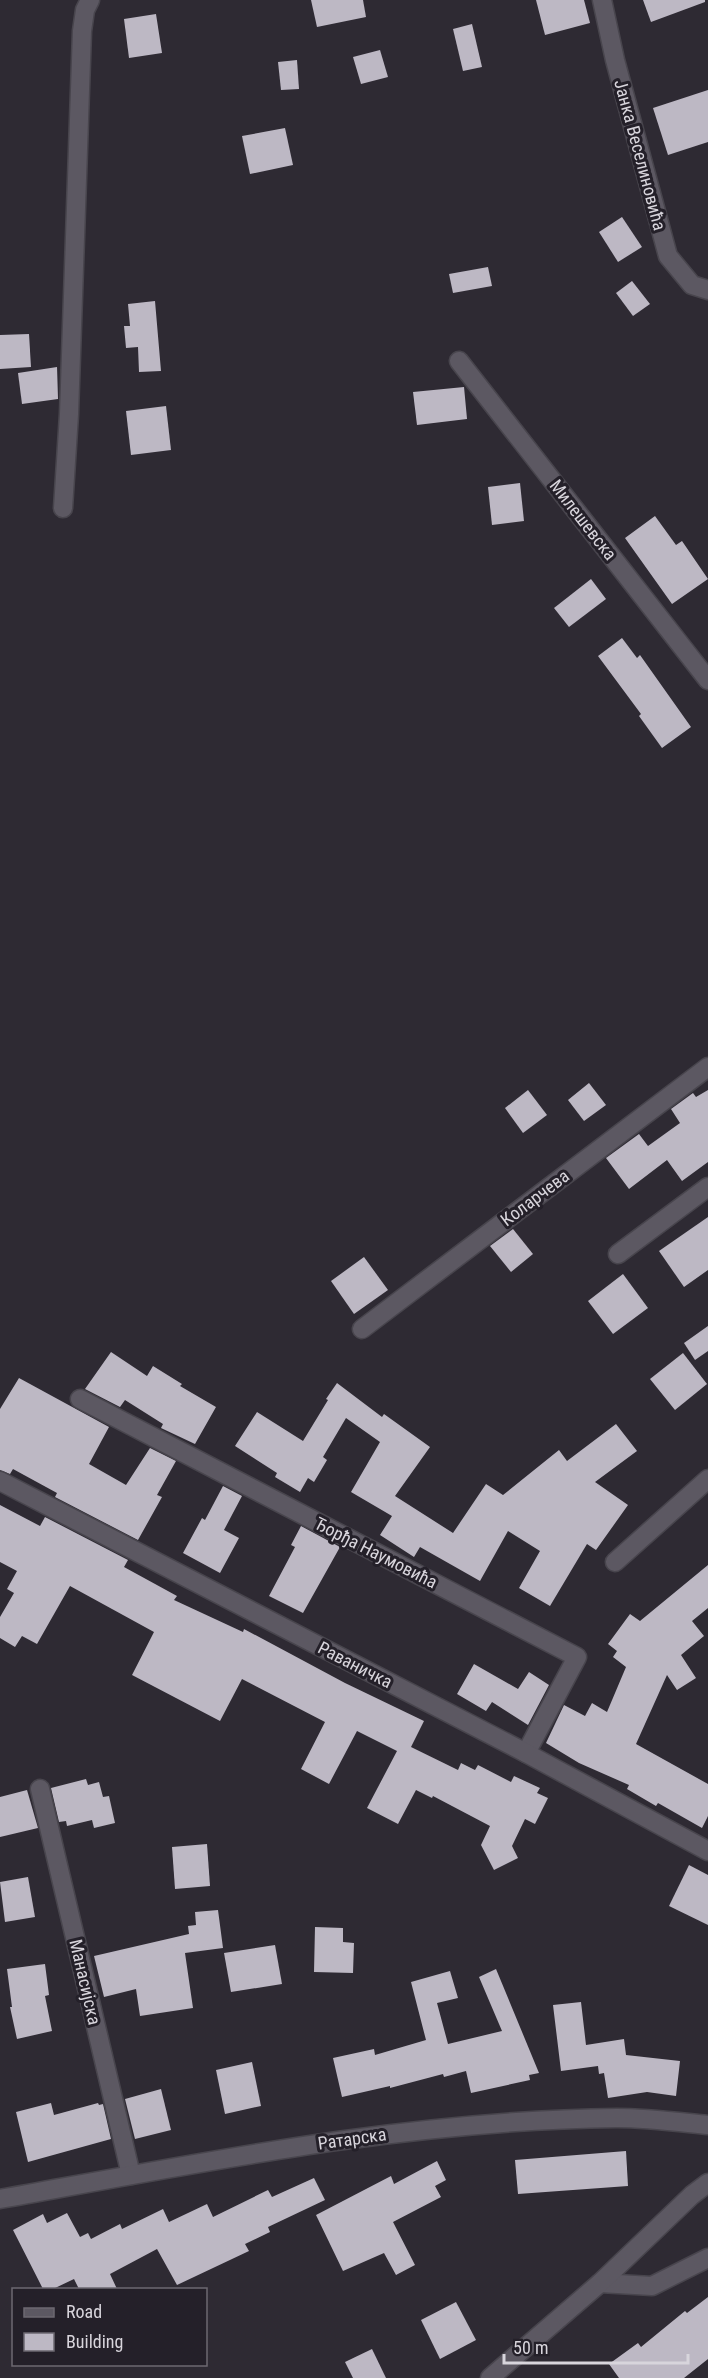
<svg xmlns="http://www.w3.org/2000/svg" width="708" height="2378" font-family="'Roboto Condensed',sans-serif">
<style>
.building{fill:#bdb8c4}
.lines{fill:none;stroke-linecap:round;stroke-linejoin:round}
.minor-casing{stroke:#48454d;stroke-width:21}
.minor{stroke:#5c5862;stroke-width:18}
.labels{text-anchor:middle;stroke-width:6;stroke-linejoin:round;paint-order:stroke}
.street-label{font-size:18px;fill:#d8d5dc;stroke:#242029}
</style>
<rect width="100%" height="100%" fill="#2e2a33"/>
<g class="building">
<path d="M 311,0 L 363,0 L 366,17 L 317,27 Z"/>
<path d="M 536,0 L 584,0 L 590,23 L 545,35 Z"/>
<path d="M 643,0 L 705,0 L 705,2 L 651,22 Z"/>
<path d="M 156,14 L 162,53 L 129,58 L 124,19 Z"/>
<path d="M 472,24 L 482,67 L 463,71 L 453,29 Z"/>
<path d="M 380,50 L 388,77 L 361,84 L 353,57 Z"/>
<path d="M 297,60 L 299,89 L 281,90 L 278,62 Z"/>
<path d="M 708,90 L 708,142 L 668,155 L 653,108 Z"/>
<path d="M 285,128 L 293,165 L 250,174 L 242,136 Z"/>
<path d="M 622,217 L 642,247 L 618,262 L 599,232 Z"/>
<path d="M 488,267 L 492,286 L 453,293 L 449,274 Z"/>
<path d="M 632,281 L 650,304 L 633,316 L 616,293 Z"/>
<path d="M 155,301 L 161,371 L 139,372 L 138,347 L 126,348 L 124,326 L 130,326 L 128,304 Z"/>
<path d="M 29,334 L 31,367 L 0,369 L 0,335 Z"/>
<path d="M 57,367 L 58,399 L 22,404 L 18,373 Z"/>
<path d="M 464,387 L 467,419 L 417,425 L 413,392 Z"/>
<path d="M 166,406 L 171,450 L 131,455 L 126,411 Z"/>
<path d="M 520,483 L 524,521 L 492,525 L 488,487 Z"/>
<path d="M 655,516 L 676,545 L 682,541 L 708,579 L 672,604 L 625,538 Z"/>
<path d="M 591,579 L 606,599 L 569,627 L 554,608 Z"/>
<path d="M 622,638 L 637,658 L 640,655 L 691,727 L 662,748 L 639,716 L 641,714 L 598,656 Z"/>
<path d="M 589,1083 L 606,1105 L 584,1121 L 568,1100 Z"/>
<path d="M 528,1090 L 547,1115 L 523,1133 L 505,1108 Z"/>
<path d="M 708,1090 L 708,1162 L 682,1181 L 667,1160 L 629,1189 L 606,1158 L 639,1134 L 648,1146 L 680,1123 L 671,1109 L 693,1093 L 696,1097 Z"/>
<path d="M 708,1217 L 708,1270 L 684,1287 L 659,1251 Z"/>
<path d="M 513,1229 L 533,1254 L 511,1272 L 490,1246 Z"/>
<path d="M 364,1257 L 388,1290 L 354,1314 L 331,1281 Z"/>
<path d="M 623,1274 L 648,1308 L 613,1334 L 588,1301 Z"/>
<path d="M 708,1326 L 708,1351 L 695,1360 L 684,1343 Z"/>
<path d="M 111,1352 L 147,1376 L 153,1366 L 182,1384 L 180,1386 L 216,1407 L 195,1444 L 161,1428 L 163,1424 L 125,1400 L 120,1407 L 85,1389 Z"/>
<path d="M 683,1353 L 707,1384 L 675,1410 L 650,1379 Z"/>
<path d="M 19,1378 L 109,1427 L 89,1464 L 126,1485 L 150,1448 L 176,1461 L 157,1495 L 162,1497 L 138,1540 L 55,1497 L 57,1493 L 13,1469 L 10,1474 L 0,1470 L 0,1409 Z"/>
<path d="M 337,1383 L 382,1417 L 384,1414 L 430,1447 L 395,1496 L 453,1533 L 486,1484 L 503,1495 L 559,1450 L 567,1461 L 616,1424 L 637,1451 L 595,1482 L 628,1505 L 596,1550 L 587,1544 L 550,1606 L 519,1588 L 540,1551 L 508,1531 L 480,1581 L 420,1547 L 414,1557 L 380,1535 L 392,1516 L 351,1492 L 380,1442 L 346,1418 L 323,1457 L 327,1460 L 314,1482 L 308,1478 L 300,1492 L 275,1477 L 277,1473 L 235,1446 L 257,1412 L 303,1441 L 328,1400 L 326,1399 Z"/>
<path d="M 223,1486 L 242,1496 L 224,1530 L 239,1538 L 220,1573 L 183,1553 L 202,1518 L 205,1520 Z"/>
<path d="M 0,1505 L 40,1526 L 45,1517 L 128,1560 L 124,1567 L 177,1596 L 174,1600 L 243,1632 L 244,1629 L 345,1683 L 424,1721 L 411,1747 L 458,1770 L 461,1763 L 475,1770 L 478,1765 L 511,1782 L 514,1776 L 540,1788 L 537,1793 L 548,1798 L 535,1824 L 525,1819 L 512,1846 L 518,1858 L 494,1870 L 481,1845 L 490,1826 L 433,1796 L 432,1798 L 416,1790 L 398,1824 L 367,1808 L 397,1751 L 357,1731 L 329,1784 L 301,1769 L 325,1722 L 242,1679 L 220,1721 L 132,1675 L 154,1632 L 70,1586 L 37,1644 L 22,1636 L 15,1647 L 0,1638 L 0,1617 L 14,1593 L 7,1589 L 17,1571 L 0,1562 Z"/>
<path d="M 301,1526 L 340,1547 L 303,1613 L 269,1596 L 295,1547 L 291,1545 Z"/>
<path d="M 708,1565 L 708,1608 L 692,1621 L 704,1636 L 681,1655 L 696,1678 L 677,1690 L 667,1675 L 636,1744 L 708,1784 L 708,1816 L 702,1828 L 658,1803 L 656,1806 L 627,1789 L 629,1785 L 579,1763 L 546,1743 L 564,1705 L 585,1716 L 592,1703 L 607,1712 L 626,1667 L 613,1657 L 617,1651 L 608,1644 L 630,1614 L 640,1621 Z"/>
<path d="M 474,1664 L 518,1689 L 529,1672 L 549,1685 L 528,1725 L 492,1702 L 486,1711 L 457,1694 Z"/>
<path d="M 86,1779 L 88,1785 L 99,1782 L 103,1797 L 109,1796 L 115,1823 L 94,1828 L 92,1820 L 67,1826 L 66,1821 L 59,1822 L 51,1788 Z"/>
<path d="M 27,1790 L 38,1828 L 0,1837 L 0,1797 Z"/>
<path d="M 207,1844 L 210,1886 L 175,1889 L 172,1847 Z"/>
<path d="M 689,1865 L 708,1875 L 708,1925 L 669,1906 Z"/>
<path d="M 28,1877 L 35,1917 L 5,1922 L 0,1882 Z"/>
<path d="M 218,1910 L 223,1948 L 185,1953 L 193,2008 L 140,2016 L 136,1989 L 104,1997 L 94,1956 L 189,1934 L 188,1926 L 196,1925 L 195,1912 Z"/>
<path d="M 315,1927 L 343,1928 L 343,1942 L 354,1943 L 353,1973 L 314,1972 Z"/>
<path d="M 275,1945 L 282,1984 L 231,1992 L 224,1953 Z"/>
<path d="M 45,1964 L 49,1995 L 45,1996 L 52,2031 L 17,2039 L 10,2007 L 12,2007 L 7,1969 Z"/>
<path d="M 496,1969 L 539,2073 L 529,2075 L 530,2080 L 471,2093 L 466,2071 L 444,2077 L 443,2074 L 390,2088 L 390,2086 L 342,2097 L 333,2058 L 374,2049 L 375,2055 L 426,2040 L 411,1982 L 450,1971 L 458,1998 L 437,2003 L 448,2044 L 502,2031 L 479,1977 Z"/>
<path d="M 581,2002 L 586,2045 L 624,2039 L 626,2055 L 680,2061 L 676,2096 L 647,2092 L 608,2098 L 604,2073 L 599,2074 L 598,2066 L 561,2071 L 553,2005 Z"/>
<path d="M 252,2062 L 261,2106 L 225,2114 L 216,2070 Z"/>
<path d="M 161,2089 L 171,2130 L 135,2139 L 125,2099 Z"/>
<path d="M 51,2103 L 54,2115 L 98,2103 L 99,2105 L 103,2104 L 111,2139 L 28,2162 L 16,2112 Z"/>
<path d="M 626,2151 L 628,2186 L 518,2194 L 515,2160 Z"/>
<path d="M 437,2161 L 446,2180 L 435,2186 L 441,2197 L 393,2222 L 415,2265 L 396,2275 L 384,2253 L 343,2271 L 316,2215 L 391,2176 L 394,2184 Z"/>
<path d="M 314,2178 L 325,2200 L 268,2227 L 270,2232 L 245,2244 L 249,2251 L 177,2285 L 157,2249 L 110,2274 L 117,2289 L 79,2289 L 74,2279 L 53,2289 L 43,2289 L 13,2230 L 43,2214 L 47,2223 L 67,2213 L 80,2237 L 88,2233 L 91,2239 L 120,2224 L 122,2229 L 163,2209 L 169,2222 L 207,2204 L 213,2217 L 268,2190 L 272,2197 Z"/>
<path d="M 708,2297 L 708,2359 L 684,2378 L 619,2378 L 609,2364 L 638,2343 L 641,2347 L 685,2311 L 687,2313 Z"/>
<path d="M 456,2302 L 476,2340 L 440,2359 L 421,2320 Z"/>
<path d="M 372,2349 L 386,2378 L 353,2378 L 345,2362 Z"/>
</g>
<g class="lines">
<defs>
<g id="minor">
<path d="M 602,0 L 615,60 L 668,256 L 692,285 L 708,290"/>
<path d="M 459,361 L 708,680"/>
<path d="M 63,508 L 69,414 L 82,31 L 85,10 L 90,0"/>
<path d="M 618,1254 L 708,1187"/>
<path d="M 362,1329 L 708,1067"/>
<path d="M 80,1399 L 577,1657 L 526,1753"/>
<path d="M 0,1481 L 526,1753 L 708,1851"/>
<path d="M 615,1562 L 708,1479"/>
<path d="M 40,1789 L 131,2175"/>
<path d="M 0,2199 C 204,2162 409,2120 617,2118 C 647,2118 678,2122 708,2125"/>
<path d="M 600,2283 L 652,2286 L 708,2258"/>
<path d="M 490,2378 L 600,2283 L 692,2195 L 708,2183"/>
</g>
</defs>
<use href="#minor" class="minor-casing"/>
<use href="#minor" class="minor"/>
</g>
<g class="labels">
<g class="street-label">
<text transform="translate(640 155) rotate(75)" y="6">Јанка Веселиновића</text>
<text transform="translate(583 520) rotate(52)" y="6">Милешевска</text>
<text transform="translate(535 1198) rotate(-37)" y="6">Коларчева</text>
<text transform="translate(376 1553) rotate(27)" y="6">Ђорђа Наумовића</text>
<text transform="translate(355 1665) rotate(27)" y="6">Раваничка</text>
<text transform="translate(85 1982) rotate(77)" y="6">Манасијска</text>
<text transform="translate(352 2139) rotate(-8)" y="6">Ратарска</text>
</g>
</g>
<rect x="12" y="2288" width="195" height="78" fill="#242029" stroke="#6c6871" stroke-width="1.5"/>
<rect x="24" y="2308" width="30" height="9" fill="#5c5862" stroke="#6c6871" stroke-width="1.5"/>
<text x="66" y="2318" font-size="18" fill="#d8d5dc">Road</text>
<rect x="24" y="2333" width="30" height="18" fill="#bdb8c4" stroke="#6c6871" stroke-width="1.5"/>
<text x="66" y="2348" font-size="18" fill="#d8d5dc">Building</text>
<path d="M504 2354v9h184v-9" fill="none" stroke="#d8d5dc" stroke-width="3"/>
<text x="513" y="2354" font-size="18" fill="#d8d5dc" stroke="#242029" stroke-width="4.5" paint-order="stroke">50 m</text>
</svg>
